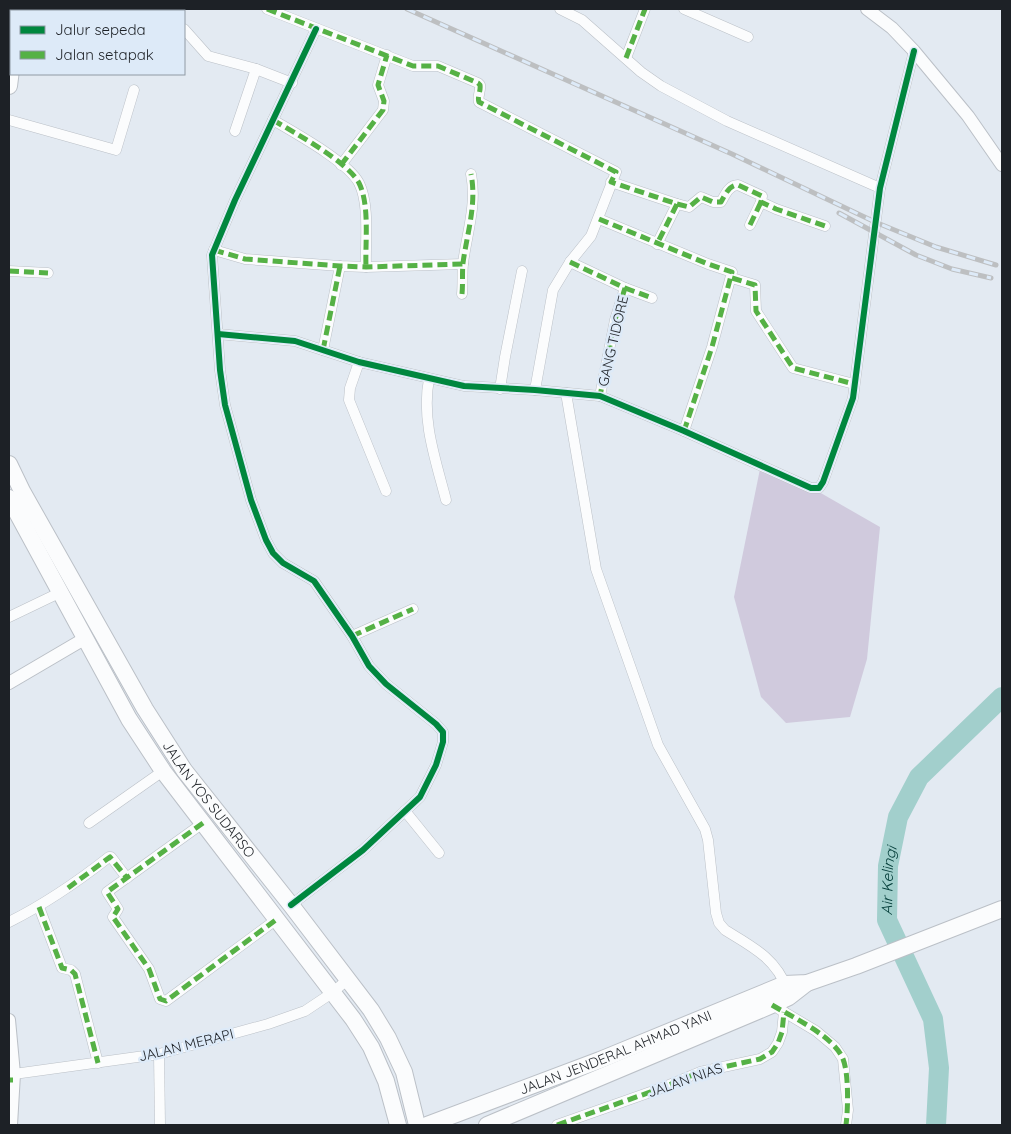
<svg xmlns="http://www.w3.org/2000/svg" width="1011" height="1134" font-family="Quicksand,sans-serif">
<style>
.green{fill:#d0cadd}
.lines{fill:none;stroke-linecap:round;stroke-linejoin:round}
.river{stroke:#a2cfcc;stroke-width:20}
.minor-casing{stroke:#bbc0c7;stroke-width:11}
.tertiary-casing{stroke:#bbc0c7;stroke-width:14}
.trunk-casing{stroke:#bbc0c7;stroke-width:18}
.minor{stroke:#fbfcfd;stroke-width:10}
.tertiary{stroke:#fbfcfd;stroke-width:12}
.trunk{stroke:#fbfcfd;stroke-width:16}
.rail-casing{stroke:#bdbfc1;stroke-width:5}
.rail{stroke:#ddeaf8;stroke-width:3;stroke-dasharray:9;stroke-linecap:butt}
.quiet{stroke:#55b145;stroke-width:5;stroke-dasharray:10 5;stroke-linecap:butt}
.cycleway-casing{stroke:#ddeaf8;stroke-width:9}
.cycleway{stroke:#00873e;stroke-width:6}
.labels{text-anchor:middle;stroke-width:5;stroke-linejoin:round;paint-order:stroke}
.street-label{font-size:14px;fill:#1d2126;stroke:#ddeaf8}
.water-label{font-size:15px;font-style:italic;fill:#003b37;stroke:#ddeaf8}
</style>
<rect width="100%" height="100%" fill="#e3eaf2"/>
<path class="green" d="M 760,469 L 819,492 L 880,527 L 867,659 L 850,717 L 786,723 L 761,697 L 734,597 Z"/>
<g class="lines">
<path class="river" id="s1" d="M 936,1125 L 939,1068 L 933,1019 L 887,920 L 888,866 L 898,817 L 919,777 L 1002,697"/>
<defs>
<g id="minor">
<path d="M 171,9 L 173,11"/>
<path d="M 267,9 L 413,66 L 438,66 L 478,83 L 480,85 C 481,91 477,97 479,102 L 616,172 L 591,236 L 570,262 L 553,290 L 535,390"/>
<path d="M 560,9 L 582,20 L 641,72 L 661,86 L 727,121 L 880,188"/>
<path d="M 684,9 L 748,37"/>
<path d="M 184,29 L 208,56 L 256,69 L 292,83"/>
<path d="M 626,58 L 645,9"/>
<path d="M 9,120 L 116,150 L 134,90"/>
<path d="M 273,120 C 295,133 348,162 359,183 C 370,205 365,243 366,267"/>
<path d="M 235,131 L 256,69"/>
<path d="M 341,165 L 383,110 L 384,101 L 378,85 L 387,55"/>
<path d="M 611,182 L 677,204 L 657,244"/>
<path d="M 677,204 L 689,207 L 701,197 L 713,202 L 721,202 C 725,195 729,185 738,185 L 762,196 L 761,202 L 776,209 L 825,226"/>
<path d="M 599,219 L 708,264 L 732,272 L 712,347 L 684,431"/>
<path d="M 750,225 L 761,202"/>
<path d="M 214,250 L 245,259 L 340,266 L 366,267 L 463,264"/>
<path d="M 570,262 L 625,288 L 615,320 L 600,396"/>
<path d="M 9,271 L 48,273"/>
<path d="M 732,278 L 755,285 L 756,311 L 793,368 L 854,384"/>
<path d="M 625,288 L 652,298"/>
<path d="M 462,294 C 463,284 462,273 463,263 C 467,233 477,204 471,174"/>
<path d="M 218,334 L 295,341 L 359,362 L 464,386 L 535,390 L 600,396 L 684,431 L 811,488 L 819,488 L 823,482 L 853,398 L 880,188 L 914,51"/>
<path d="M 323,350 L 340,266"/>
<path d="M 359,362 L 350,388 L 349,400 L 386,491"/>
<path d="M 429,379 C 421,420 436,461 446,500"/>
<path d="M 500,389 L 505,357 L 522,271"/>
<path d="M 566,393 L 596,569 L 658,745 L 705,829 L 708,840 L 716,913 L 719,923 L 725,930 C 751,946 776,958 787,989"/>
<path d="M 9,617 L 59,593"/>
<path d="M 352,636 L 413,609"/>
<path d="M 405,811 L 439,853"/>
<path d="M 89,823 L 163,771"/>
<path d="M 203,823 L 107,892 L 118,909 L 113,917 L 149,969 L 160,999 L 166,1001 L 277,919"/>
<path d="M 291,905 L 363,850 L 420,797 L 436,765 L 443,742 L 443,732 L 436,724 L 386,684 L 369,666 L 352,636 L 314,581 L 283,563 L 273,553 L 266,540 L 251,500 L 225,405 L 220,370 L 212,255 L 235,200 L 316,29"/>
<path d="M 39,907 L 62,968 L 71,970 L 75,974 L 98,1063"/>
<path d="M 9,922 C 47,903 76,883 109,857 L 111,857 L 127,878"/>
<path d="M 779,1009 L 816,1031 L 835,1047 L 843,1059 L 848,1110 L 846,1125"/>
<path d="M 159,1054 L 160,1125"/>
<path d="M 14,1074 L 159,1054 L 268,1024 L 305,1011 L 332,993 L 347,980"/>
<path d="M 557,1125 L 659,1089 L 700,1072 L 760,1059 L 772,1052 L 778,1043 L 782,1032 L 784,1012"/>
</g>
<g id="tertiary">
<path d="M 867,9 L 892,28 L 914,51 L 968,116 L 1002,165"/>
<path d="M 9,683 L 84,639"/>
<path d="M 9,1020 L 14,1074 L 11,1125"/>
</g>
<g id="trunk">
<path d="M 18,11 L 18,9"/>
<path d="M 9,29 L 11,30"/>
<path d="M 9,86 L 11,70"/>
<path id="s2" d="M 9,464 L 22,491 L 145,709 L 184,770 L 291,905 L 371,1010 L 388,1038 L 404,1072 L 417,1125"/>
<path d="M 9,498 L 129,719 L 163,771 L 353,1019 L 371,1047 L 386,1081 L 398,1125"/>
<path id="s3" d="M 427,1125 L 600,1060 L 785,984 L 807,983 L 856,966 L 1002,909"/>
<path d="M 487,1125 L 772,1005 L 789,997 L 807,983"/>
</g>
</defs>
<use href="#minor" class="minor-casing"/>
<use href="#tertiary" class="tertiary-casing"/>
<use href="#trunk" class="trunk-casing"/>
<use href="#minor" class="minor"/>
<use href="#tertiary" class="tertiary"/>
<use href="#trunk" class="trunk"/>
<defs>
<g id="rail">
<path d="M 407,9 L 732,154 L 875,222 L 936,247 L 996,265"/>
<path d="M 839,213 L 916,255 L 952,269 L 991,278"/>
</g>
</defs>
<use href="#rail" class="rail-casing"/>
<use href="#rail" class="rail"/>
<g class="quiet">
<path d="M 267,9 L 413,66 L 438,66 L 478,83 L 480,85 C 481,91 477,97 479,102 L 616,172 L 611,182 L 677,204 L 657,244"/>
<path d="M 626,58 L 645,9"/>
<path d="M 273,120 C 295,133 348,162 359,183 C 370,205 365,243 366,267"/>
<path d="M 341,165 L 383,110 L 384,101 L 378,85 L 387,55"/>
<path d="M 677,204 L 689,207 L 701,197 L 713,202 L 721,202 C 725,195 729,185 738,185 L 762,196 L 761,202 L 776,209 L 825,226"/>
<path d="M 599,219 L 708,264 L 732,272 L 712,347 L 684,431"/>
<path d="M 750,225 L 761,202"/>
<path d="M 214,250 L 245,259 L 340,266 L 366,267 L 463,264"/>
<path d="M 570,262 L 625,288 L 615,320 L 600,396"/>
<path d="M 9,271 L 48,273"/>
<path d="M 732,278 L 755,285 L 756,311 L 793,368 L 854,384"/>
<path d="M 625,288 L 652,298"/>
<path d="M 462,294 C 463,284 462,273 463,263 C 467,233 477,204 471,174"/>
<path d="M 323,350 L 340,266"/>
<path d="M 352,636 L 413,609"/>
<path d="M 203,823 L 107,892 L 118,909 L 113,917 L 149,969 L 160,999 L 166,1001 L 277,919"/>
<path d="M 68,888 L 110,857 L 127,878"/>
<path d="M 39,907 L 62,968 L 71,970 L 75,974 L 98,1063"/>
<path d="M 772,1005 C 792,1017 834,1036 843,1059 C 849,1074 848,1109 846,1125"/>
<path d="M 9,1080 L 13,1080"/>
<path d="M 557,1125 L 659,1089 L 700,1072 L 760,1059 L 772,1052 L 778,1043 L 782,1032 L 784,1012"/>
</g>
<defs>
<g id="cycleway">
<path d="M 218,334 L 295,341 L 359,362 L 464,386 L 535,390 L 600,396 L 684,431 L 811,488 L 819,488 L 823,482 L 853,398 L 880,188 L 914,51"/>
<path d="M 291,905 L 363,850 L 420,797 L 436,765 L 443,742 L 443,732 L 436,724 L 386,684 L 369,666 L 352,636 L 314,581 L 283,563 L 273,553 L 266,540 L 251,500 L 225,405 L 220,370 L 212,255 L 235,200 L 316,29"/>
</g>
</defs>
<use href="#cycleway" class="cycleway-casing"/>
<use href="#cycleway" class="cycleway"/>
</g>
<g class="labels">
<g class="street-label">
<text transform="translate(613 341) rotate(-77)" y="5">GANG TIDORE</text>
<text dy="5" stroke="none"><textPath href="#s2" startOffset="391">JALAN YOS SUDARSO</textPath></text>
<text transform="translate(186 1045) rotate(-14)" y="5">JALAN MERAPI</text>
<text dy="5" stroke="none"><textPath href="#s3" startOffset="202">JALAN JENDERAL AHMAD YANI</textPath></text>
<text transform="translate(685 1080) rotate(-19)" y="5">JALAN NIAS</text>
</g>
<g class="water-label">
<text dy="5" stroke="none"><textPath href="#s1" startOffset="255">Air Kelingi</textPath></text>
</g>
</g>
<rect width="1011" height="1134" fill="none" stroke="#1d2126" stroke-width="20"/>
<rect x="10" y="10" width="175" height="65" fill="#ddeaf8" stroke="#909aa4"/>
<rect x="20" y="26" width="25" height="8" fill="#00873e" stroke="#909aa4"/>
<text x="55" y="35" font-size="15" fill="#1d2126">Jalur sepeda</text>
<rect x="20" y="51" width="25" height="8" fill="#55b145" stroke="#909aa4"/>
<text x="55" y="60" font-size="15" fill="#1d2126">Jalan setapak</text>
</svg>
